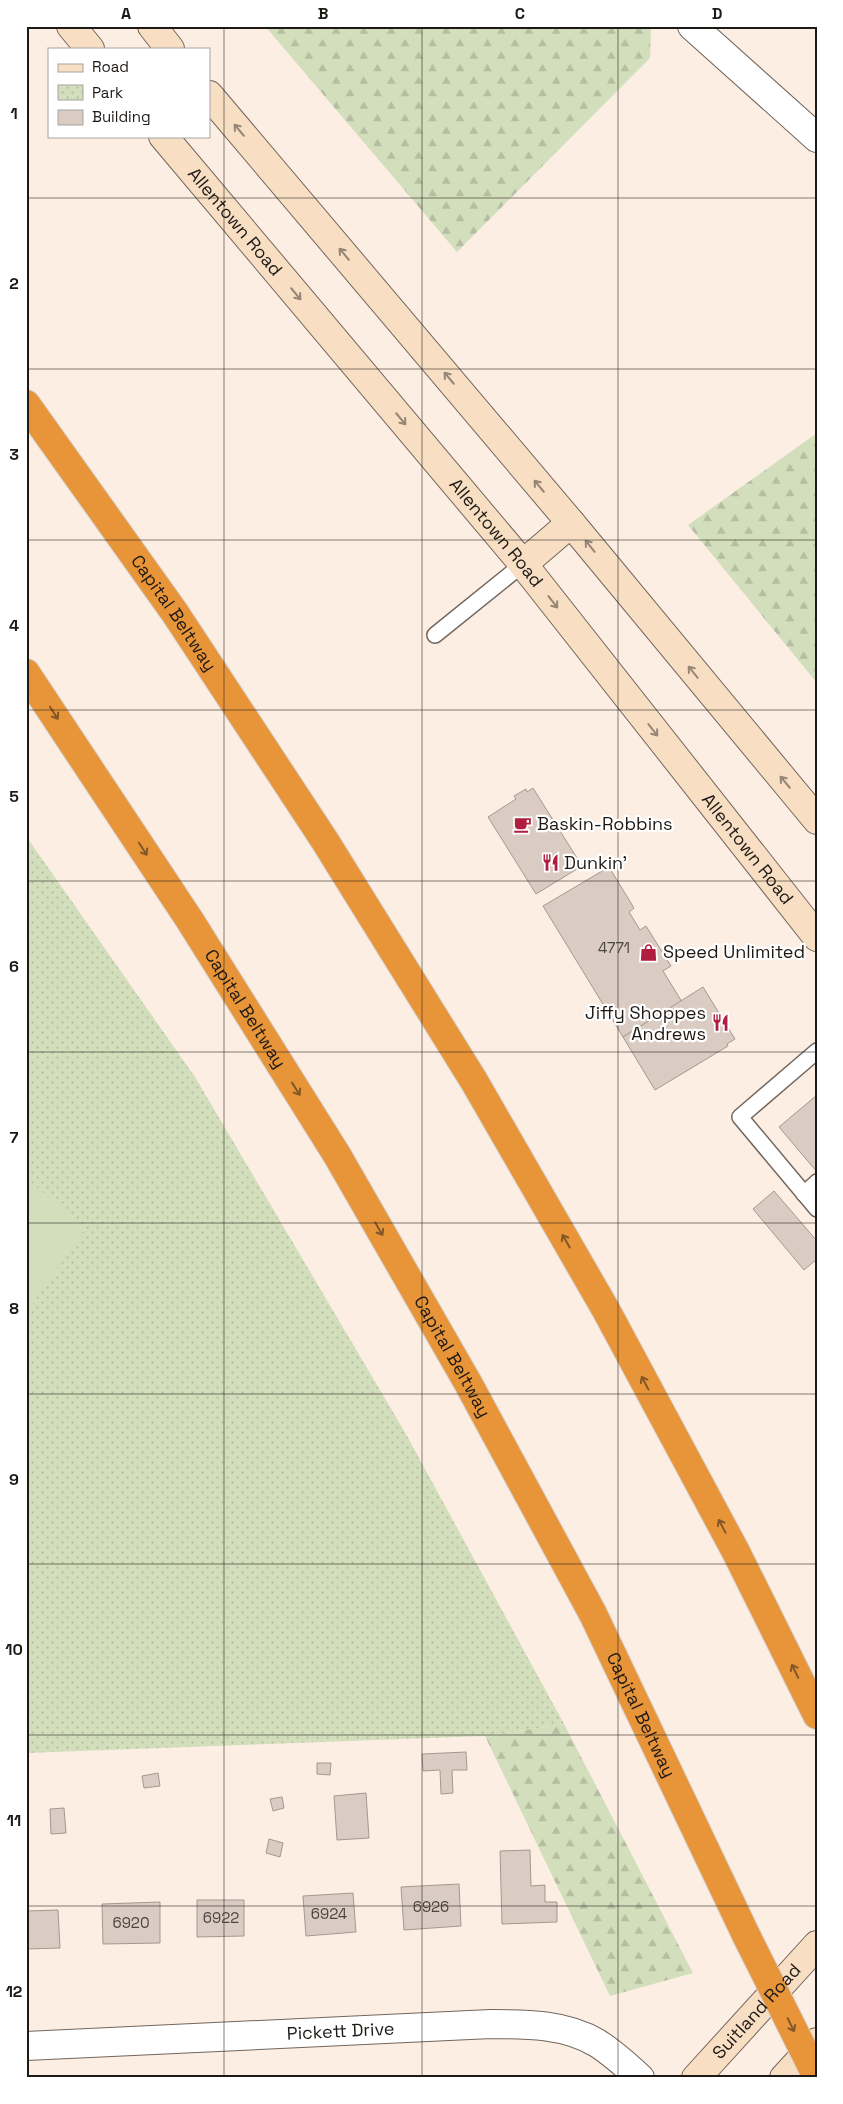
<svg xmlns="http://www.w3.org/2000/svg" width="843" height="2104" font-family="'Space Grotesk',sans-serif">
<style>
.forest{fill:url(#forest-firs)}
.park{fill:url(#park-dots)}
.garden{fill:#d3debc}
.building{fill:#daccc2;stroke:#a5988e}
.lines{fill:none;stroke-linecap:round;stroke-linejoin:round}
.service-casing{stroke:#72665d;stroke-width:18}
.minor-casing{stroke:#72665d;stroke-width:30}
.tertiary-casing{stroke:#72665d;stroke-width:30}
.secondary-casing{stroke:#72665d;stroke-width:30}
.motorway-casing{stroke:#d2d1d0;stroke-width:30}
.service{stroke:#fff;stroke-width:15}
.minor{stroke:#fff;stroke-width:28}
.tertiary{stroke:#fff;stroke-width:28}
.secondary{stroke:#f8dfc4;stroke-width:28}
.motorway{stroke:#e8953a;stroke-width:28}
.motorway-bridge-casing{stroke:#d2d1d0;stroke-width:30;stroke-linecap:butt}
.motorway-bridge{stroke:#e8953a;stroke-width:28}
.oneway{stroke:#958675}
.oneway2{stroke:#825728}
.grid{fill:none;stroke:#1d1915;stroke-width:1;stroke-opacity:0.55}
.labels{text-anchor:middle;stroke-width:4.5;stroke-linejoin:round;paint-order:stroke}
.number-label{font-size:15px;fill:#4c4640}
.street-label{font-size:18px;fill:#1d1915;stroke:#fff}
.poi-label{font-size:18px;fill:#1d1915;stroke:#fff;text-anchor:start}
.neatline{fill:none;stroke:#1d1915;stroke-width:2}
.grid-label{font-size:16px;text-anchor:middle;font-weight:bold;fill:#1d1915}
</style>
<defs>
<pattern id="forest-firs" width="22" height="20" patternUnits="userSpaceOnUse" patternTransform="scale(1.25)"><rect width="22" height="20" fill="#d3debc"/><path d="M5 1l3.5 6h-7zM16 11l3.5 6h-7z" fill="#b5bea1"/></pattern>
<pattern id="park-dots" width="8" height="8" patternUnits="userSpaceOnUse" patternTransform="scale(1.25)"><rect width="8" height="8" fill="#d3debc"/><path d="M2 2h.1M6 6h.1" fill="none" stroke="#b5bea1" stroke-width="1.8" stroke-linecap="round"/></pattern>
</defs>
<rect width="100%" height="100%" fill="#fceee3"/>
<g class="forest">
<path d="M 265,26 L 651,26 L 650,58 L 457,252 Z"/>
<path d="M 817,433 L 817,683 L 688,525 Z"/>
<path d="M 564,1724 L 693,1973 L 610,1996 L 485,1736 Z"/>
</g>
<path class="park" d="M 26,836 L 195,1077 L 406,1434 L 564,1724 L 485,1736 L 26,1753 Z"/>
<path class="garden" d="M 26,1178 L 85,1229 L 26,1313 Z"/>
<g class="building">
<path d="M 533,788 L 582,866 L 536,894 L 488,817 L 516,799 L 514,796 L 526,789 L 527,792 Z"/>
<path d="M 609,867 L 634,908 L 629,912 L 640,930 L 646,926 L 671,966 L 663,971 L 682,1002 L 623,1037 L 543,906 Z"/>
<path d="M 703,987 L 735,1039 L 727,1044 L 728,1046 L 655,1090 L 623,1037 Z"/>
<path d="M 817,1095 L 817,1172 L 779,1127 Z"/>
<path d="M 774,1191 L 817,1241 L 817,1259 L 804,1270 L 753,1209 Z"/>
<path d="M 466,1752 L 467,1770 L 452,1770 L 453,1793 L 441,1794 L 440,1770 L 423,1771 L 422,1754 Z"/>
<path d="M 317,1763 L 331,1763 L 330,1775 L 317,1774 Z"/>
<path d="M 158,1773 L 160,1786 L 144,1788 L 142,1776 Z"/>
<path d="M 366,1793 L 369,1838 L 337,1840 L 334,1796 Z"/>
<path d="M 282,1797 L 284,1808 L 273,1811 L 270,1799 Z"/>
<path d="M 64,1808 L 66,1833 L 51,1834 L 50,1809 Z"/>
<path d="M 269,1839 L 283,1843 L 280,1857 L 266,1853 Z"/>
<path d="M 530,1850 L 531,1886 L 545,1885 L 545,1902 L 557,1902 L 557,1922 L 502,1924 L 500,1851 Z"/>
<path d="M 459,1884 L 461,1926 L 404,1930 L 401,1887 Z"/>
<path d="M 353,1893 L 356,1932 L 306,1936 L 303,1896 Z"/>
<path d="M 197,1900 L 244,1900 L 244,1936 L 197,1937 Z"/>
<path d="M 160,1902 L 160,1943 L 103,1944 L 102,1904 Z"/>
<path d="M 58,1910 L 60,1948 L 26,1949 L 26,1911 Z"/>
</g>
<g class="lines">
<defs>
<g id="service">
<path d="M 435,635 L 523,564"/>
<path d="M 817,1051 L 740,1117 L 817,1209"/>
<path d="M 804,1194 L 817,1182"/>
</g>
<g id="minor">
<path id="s1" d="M 26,2046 L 491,2024 C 527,2024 565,2024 597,2043 C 613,2053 627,2066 640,2078"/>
</g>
<path id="tertiary" d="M 692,26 L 817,138"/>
<g id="secondary">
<path d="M 71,26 L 90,49"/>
<path d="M 152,26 L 170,49"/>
<path d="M 209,95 L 571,523 L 817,820"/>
<path id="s2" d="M 163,136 L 523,564 L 817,937"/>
<path d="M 523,564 L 571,523"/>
<path id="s3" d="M 696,2078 L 817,1945"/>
<path d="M 784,2078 L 817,2042"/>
</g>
<g id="motorway">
<path id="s4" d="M 26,404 L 175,613 L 325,841 L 474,1081 L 606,1310 L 736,1552 L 817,1715"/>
<path id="s5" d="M 26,673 L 189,919 L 337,1155 L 468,1383 L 593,1614 L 746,1935"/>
</g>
</defs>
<use href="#service" class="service-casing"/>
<use href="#minor" class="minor-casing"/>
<use href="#tertiary" class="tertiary-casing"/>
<use href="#secondary" class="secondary-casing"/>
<use href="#motorway" class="motorway-casing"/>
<use href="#service" class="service"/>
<use href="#minor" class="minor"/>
<use href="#tertiary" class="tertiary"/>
<use href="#secondary" class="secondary"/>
<use href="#motorway" class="motorway"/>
<defs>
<path id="motorway-bridge" d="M 746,1935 L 817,2077"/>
</defs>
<use href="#motorway-bridge" class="motorway-bridge-casing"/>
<use href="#motorway-bridge" class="motorway-bridge"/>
</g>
<defs><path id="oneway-shaft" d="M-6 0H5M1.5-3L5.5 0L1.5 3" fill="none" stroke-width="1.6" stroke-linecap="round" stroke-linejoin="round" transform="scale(1.25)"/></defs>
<g class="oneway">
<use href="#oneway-shaft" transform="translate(239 130) rotate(-130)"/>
<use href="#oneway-shaft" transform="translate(344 254) rotate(-130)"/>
<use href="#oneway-shaft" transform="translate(296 294) rotate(50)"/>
<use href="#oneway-shaft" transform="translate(449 378) rotate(-130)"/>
<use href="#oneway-shaft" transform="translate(401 419) rotate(50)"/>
<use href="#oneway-shaft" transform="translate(539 486) rotate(-130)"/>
<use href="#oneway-shaft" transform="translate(590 546) rotate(-129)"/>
<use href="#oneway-shaft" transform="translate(553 602) rotate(52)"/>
<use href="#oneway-shaft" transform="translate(693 672) rotate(-129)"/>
<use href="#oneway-shaft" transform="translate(653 730) rotate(52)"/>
<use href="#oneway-shaft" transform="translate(785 782) rotate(-130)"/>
</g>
<g class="oneway2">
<use href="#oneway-shaft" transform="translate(54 713) rotate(57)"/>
<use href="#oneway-shaft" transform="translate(143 849) rotate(57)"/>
<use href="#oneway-shaft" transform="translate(296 1089) rotate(58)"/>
<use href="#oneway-shaft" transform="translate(379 1229) rotate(60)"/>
<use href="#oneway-shaft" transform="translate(566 1241) rotate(-120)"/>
<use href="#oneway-shaft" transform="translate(645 1383) rotate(-118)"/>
<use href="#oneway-shaft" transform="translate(722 1526) rotate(-118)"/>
<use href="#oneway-shaft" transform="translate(795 1671) rotate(-116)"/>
<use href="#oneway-shaft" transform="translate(791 2025) rotate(64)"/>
</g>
<path class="grid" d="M 224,26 L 224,2078M 422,26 L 422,2078M 618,26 L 618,2078M 26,198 L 817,198M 26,369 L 817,369M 26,540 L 817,540M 26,710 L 817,710M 26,881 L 817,881M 26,1052 L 817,1052M 26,1223 L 817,1223M 26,1394 L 817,1394M 26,1564 L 817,1564M 26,1735 L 817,1735M 26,1906 L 817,1906"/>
<defs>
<symbol id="cafe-bare" viewBox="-9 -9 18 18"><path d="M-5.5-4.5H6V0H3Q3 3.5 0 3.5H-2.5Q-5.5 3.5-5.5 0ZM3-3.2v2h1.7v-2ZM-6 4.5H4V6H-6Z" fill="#b01d3e" stroke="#fff" stroke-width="2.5" paint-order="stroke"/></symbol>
<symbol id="restaurant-bare" viewBox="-9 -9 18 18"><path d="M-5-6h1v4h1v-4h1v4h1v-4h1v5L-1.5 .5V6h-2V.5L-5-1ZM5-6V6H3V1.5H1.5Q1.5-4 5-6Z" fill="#b01d3e" stroke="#fff" stroke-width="2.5" paint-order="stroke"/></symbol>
<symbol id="shop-bare" viewBox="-9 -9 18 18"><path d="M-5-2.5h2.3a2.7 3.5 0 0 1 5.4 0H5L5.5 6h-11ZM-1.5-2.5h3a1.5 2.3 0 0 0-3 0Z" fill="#b01d3e" stroke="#fff" stroke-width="2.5" paint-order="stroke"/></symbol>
</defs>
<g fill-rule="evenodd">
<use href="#cafe-bare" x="510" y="812" width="25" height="25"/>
<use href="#restaurant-bare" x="538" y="850" width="25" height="25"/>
<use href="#shop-bare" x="636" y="940" width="25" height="25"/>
<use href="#restaurant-bare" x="708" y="1010" width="25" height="25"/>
</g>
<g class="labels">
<g class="number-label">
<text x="614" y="953">4771</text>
<text x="431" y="1912">6926</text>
<text x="329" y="1919">6924</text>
<text x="221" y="1923">6922</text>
<text x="131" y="1928">6920</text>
</g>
<g class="street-label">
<text dy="6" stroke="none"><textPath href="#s2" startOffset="112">Allentown Road</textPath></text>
<text dy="6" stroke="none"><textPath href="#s2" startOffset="518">Allentown Road</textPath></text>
<text dy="6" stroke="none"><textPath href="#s4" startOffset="256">Capital Beltway</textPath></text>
<text dy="6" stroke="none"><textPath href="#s2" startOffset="922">Allentown Road</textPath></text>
<text dy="6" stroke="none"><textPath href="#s5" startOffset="401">Capital Beltway</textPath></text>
<text dy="6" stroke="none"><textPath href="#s5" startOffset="806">Capital Beltway</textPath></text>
<text dy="6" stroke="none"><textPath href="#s5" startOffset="1211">Capital Beltway</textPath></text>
<text dy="6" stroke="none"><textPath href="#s3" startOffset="90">Suitland Road</textPath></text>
<text dy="6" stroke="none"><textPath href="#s1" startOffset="315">Pickett Drive</textPath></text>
</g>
<g class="poi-label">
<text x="537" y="830">Baskin-Robbins</text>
<text x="564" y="869">Dunkin'</text>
<text x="663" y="958">Speed Unlimited</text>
<text x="706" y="1019" text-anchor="end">Jiffy Shoppes<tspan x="706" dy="21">Andrews</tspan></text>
</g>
</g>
<rect width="843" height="2104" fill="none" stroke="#ffffff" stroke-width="55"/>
<rect x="48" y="48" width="162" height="90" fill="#ffffff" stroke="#a5a3a1"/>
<rect x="58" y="64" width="25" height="8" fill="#f8dfc4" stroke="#a5a3a1"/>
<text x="92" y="72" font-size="15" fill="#1d1915">Road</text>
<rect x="58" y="85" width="25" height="15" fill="url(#park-dots)" stroke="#a5a3a1"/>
<text x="92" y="98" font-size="15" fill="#1d1915">Park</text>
<rect x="58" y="110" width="25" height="15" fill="#daccc2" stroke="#a5a3a1"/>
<text x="92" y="122" font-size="15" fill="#1d1915">Building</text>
<rect x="28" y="28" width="788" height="2048" class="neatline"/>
<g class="grid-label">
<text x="126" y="19">A</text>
<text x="323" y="19">B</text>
<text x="520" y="19">C</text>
<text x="717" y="19">D</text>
<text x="14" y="119">1</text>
<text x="14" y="289">2</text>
<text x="14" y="460">3</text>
<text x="14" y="631">4</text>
<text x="14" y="802">5</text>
<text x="14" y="972">6</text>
<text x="14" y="1143">7</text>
<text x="14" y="1314">8</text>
<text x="14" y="1485">9</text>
<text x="14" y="1655">10</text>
<text x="14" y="1826">11</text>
<text x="14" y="1997">12</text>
</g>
</svg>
